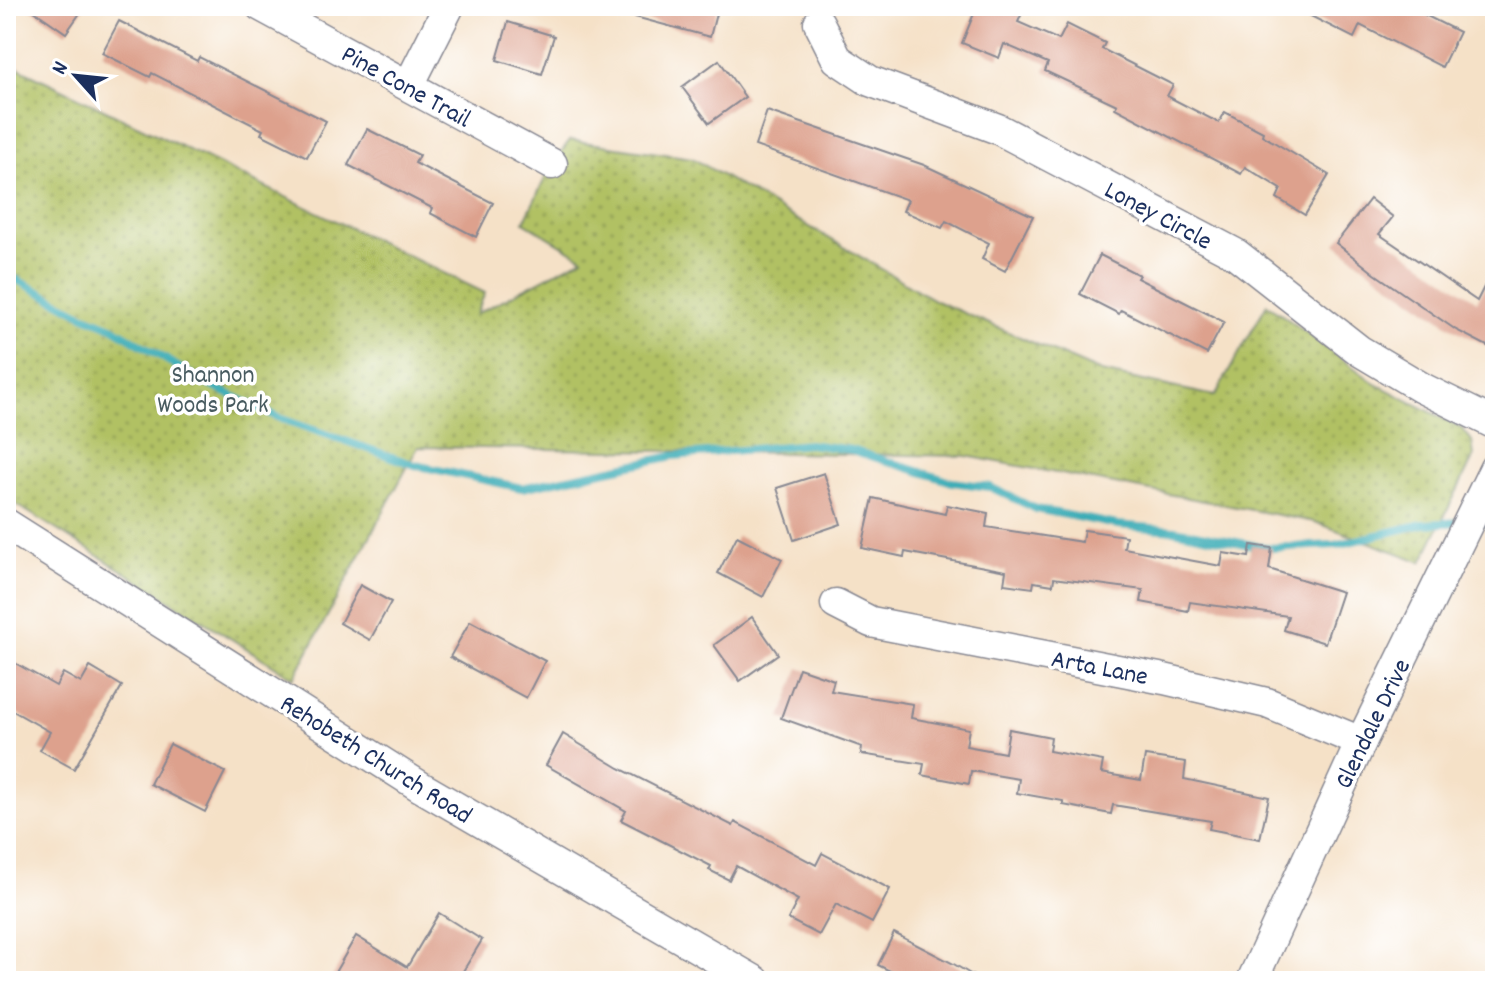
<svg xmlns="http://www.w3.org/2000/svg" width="1501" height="987" font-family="Dekko,sans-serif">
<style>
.park{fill:url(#park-dots);stroke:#667861;stroke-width:2}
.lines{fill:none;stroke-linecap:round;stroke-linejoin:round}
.stream{stroke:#3aacb6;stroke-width:8}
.building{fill:#dda18d}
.minor-casing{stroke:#888892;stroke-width:33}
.minor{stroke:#fff;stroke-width:30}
.labels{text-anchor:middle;stroke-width:7;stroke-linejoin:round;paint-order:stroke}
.street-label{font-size:26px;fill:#1b2f5e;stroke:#fff}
.park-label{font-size:26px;fill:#485b60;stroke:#fff}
</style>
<defs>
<pattern id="park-dots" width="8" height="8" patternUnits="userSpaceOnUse" patternTransform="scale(2)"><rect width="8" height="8" fill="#b1c164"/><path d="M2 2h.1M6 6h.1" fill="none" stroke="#8f9d56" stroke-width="1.8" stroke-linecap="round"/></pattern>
</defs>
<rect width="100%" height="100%" fill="#fff"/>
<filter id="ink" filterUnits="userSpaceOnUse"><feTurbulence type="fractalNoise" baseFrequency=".0125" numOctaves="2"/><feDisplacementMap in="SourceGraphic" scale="16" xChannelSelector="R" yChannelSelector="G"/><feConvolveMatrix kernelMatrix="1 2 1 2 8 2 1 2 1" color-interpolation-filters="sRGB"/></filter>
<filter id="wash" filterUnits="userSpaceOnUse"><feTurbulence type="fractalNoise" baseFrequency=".006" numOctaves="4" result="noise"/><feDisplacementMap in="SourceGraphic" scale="32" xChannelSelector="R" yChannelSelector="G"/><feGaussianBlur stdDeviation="1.8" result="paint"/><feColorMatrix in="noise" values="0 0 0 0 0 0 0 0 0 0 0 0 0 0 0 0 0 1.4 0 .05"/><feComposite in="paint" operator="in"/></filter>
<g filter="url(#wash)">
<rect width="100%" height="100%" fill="#f5e1c7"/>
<path class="park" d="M 6,62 L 485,293 L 476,314 L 583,258 L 524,222 L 552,164 L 570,140 L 692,158 L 936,301 L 1101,372 L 1215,396 L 1267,304 L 1376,384 L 1462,428 L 1472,441 L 1474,456 L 1422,562 L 1315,522 L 966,456 L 418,447 L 294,678 L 6,498 Z"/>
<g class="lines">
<g class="stream">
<path d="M 6,274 L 83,315 L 112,327 L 203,382 L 279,418 L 415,465 L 522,488 L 673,456 L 809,444 L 852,450 L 952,482 L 990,487 L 1036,509 L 1117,525 L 1174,530 L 1267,548 L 1336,545 L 1423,524 L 1462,522"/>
<path d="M 1476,522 L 1495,524"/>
<path d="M 6,975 L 11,981"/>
</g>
</g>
<g id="blocks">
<g class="building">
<path d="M 27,6 L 85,6 L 66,33 Z"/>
<path d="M 621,6 L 718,6 L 710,37 L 620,13 Z"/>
<path d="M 977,6 L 1012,6 L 1023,11 L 1018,22 L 1059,40 L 1067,24 L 1105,43 L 1102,49 L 1173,85 L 1167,96 L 1219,123 L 1225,112 L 1263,132 L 1262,135 L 1329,175 L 1305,215 L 1277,198 L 1281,189 L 1245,167 L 1241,174 L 1115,108 L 1117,105 L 1045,71 L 1048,63 L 1004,44 L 999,58 L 962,43 Z"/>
<path d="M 1291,6 L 1407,6 L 1459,32 L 1442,67 L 1360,25 L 1354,38 Z"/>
<path d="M 119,21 L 197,61 L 199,57 L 326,121 L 307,157 L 261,134 L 263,130 L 152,73 L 150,77 L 102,53 Z"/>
<path d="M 508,22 L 554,36 L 542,74 L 497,60 Z"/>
<path d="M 719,60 L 745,97 L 709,123 L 682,87 Z"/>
<path d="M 767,111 L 924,165 L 1033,216 L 1005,271 L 982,259 L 989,243 L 946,221 L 942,228 L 903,211 L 908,200 L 755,146 Z"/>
<path d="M 367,129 L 419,155 L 415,163 L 493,203 L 476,237 L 430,213 L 432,208 L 348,165 Z"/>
<path d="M 1370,199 L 1393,217 L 1379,234 L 1477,301 L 1495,265 L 1495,350 L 1456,330 L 1375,274 L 1336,243 Z"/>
<path d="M 1100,255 L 1139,275 L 1137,278 L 1224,322 L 1207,354 L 1121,310 L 1119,314 L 1080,294 Z"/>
<path d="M 824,473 L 841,524 L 794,540 L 777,488 Z"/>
<path d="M 873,498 L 945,514 L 947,505 L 988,513 L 986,527 L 1082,542 L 1084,530 L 1126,536 L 1124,548 L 1221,566 L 1223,553 L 1249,557 L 1251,545 L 1272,548 L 1269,569 L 1342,592 L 1325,643 L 1284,630 L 1288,616 L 1190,602 L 1188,611 L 1141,602 L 1143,590 L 1054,578 L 1053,585 L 1034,582 L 1033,588 L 1004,584 L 1006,571 L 905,552 L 904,557 L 862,548 Z"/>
<path d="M 737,536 L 782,559 L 763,597 L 718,573 Z"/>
<path d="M 360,585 L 391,602 L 370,640 L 340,623 Z"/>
<path d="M 752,617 L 778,654 L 740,681 L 714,645 Z"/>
<path d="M 470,621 L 545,661 L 526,698 L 450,657 Z"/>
<path d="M 6,658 L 56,686 L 63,673 L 81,683 L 90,667 L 122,686 L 74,769 L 40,750 L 50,732 L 6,707 Z"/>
<path d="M 799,668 L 834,680 L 831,691 L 913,704 L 911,718 L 969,729 L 966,746 L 1005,753 L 1009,729 L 1051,737 L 1049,751 L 1103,761 L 1101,773 L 1141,780 L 1145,756 L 1186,762 L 1184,779 L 1269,797 L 1260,839 L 1209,829 L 1211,821 L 1113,805 L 1111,814 L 1063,805 L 1063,801 L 1017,793 L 1019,779 L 971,771 L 969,784 L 922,775 L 924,764 L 861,754 L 862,747 L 781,718 Z"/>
<path d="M 563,734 L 619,768 L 733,826 L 735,822 L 816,865 L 822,853 L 890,889 L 872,923 L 836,904 L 819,935 L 788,919 L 798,900 L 736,866 L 729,880 L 709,870 L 711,866 L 621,820 L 626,811 L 546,765 Z"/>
<path d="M 170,744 L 225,772 L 205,812 L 150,784 Z"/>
<path d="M 439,913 L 482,940 L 457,981 L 330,981 L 356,936 L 407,967 Z"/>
<path d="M 894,933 L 952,963 L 982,981 L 910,981 L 878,965 Z"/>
</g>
</g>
</g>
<g filter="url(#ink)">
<use href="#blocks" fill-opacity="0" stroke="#888892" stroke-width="2"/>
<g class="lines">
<defs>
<g id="minor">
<path d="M 261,6 L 552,164"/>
<path d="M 819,23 L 837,59 L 870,81 L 998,129 L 1236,254 L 1360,351 L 1422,388 L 1495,424"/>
<path d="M 409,85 L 449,6"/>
<path d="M 6,524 L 421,787 L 755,981"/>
<path d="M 836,604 L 871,622 L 1164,679 L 1267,703 L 1361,742"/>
<path d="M 1252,981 L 1361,742 L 1495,468"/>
</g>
</defs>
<use href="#minor" class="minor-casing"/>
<use href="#minor" class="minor"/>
</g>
</g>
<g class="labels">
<g class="street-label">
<text transform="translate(407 85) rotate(29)" y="9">Pine Cone Trail</text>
<text transform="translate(1159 214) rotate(28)" y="9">Loney Circle</text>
<text transform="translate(1100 666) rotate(11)" y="9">Arta Lane</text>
<text transform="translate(1371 723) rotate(-64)" y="9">Glendale Drive</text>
<text transform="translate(377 758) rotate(32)" y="9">Rehobeth Church Road</text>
</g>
<g class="park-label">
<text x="213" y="382">Shannon<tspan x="213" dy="30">Woods Park</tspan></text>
</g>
</g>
<rect width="1501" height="987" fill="none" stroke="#fff" stroke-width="32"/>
<g transform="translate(76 76) rotate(297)" stroke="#ffffff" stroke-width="6" paint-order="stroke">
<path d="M0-6L14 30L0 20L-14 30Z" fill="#1b2f5e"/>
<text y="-12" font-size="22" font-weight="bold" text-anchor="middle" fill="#1b2f5e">N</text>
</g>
</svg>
